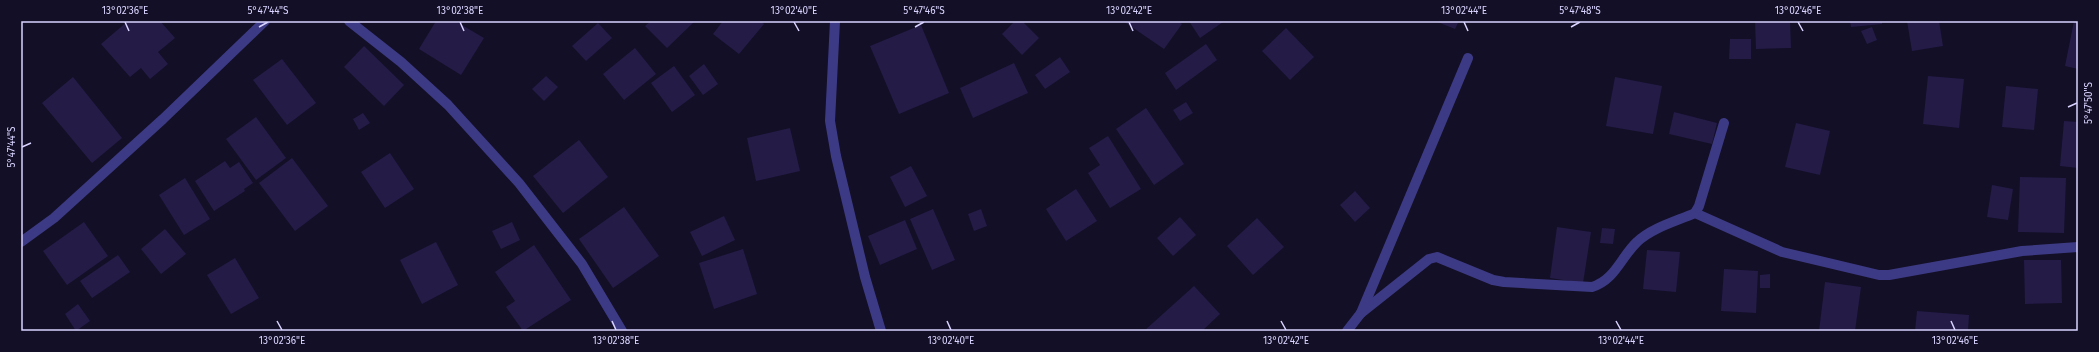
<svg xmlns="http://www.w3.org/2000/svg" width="2099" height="352" font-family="'Fira Sans',sans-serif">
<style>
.building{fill:#241b47}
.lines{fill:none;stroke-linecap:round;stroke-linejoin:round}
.minor{stroke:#3d3a85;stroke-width:10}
.ticks{fill:none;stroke:#d9d4ff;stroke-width:1.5}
.neatline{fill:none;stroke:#d9d4ff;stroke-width:1.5}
.ticks-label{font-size:10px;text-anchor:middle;fill:#d9d4ff}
</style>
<rect width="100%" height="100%" fill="#130f26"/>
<g class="building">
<path d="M 128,21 L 160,21 L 175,38 L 158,52 L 168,64 L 150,79 L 141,68 L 130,77 L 101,44 Z"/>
<path d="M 436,21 L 455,21 L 484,38 L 461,75 L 419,49 Z"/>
<path d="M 651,21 L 695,21 L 667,48 L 645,26 Z"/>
<path d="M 723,21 L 760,21 L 764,24 L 739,54 L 713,34 Z"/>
<path d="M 1015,21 L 1022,21 L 1039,38 L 1022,55 L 1002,34 Z"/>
<path d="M 1123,21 L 1178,21 L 1182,24 L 1164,49 Z"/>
<path d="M 1189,21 L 1222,21 L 1223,22 L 1200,38 Z"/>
<path d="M 1435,21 L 1459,21 L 1455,29 Z"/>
<path d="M 1755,21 L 1790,21 L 1791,48 L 1756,49 Z"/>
<path d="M 1850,21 L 1882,21 L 1882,24 L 1851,27 Z"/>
<path d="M 1907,21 L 1939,21 L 1943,46 L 1912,51 Z"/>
<path d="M 2074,21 L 2078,21 L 2078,69 L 2065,66 Z"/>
<path d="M 598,23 L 612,38 L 586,61 L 572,46 Z"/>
<path d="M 921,25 L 949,93 L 899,114 L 870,46 Z"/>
<path d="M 1872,27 L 1877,40 L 1867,44 L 1861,31 Z"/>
<path d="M 1286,28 L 1314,57 L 1290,80 L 1262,51 Z"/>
<path d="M 1730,39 L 1751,39 L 1751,59 L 1729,59 Z"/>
<path d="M 1206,44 L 1217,60 L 1176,90 L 1165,73 Z"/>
<path d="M 364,46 L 404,85 L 384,106 L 344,67 Z"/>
<path d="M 635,48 L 656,74 L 624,100 L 603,74 Z"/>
<path d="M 1060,57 L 1070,72 L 1045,89 L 1035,75 Z"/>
<path d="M 282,59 L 316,103 L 287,125 L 253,80 Z"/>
<path d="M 1014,63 L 1028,93 L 973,118 L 960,88 Z"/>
<path d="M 704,64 L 718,84 L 703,95 L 689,76 Z"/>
<path d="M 674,66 L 695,95 L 672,112 L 651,83 Z"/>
<path d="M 546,76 L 558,87 L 544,101 L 532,89 Z"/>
<path d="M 1928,76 L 1964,79 L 1959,128 L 1923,124 Z"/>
<path d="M 73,77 L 122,138 L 92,163 L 42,103 Z"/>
<path d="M 1615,77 L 1662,86 L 1653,134 L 1606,126 Z"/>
<path d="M 2006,86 L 2038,89 L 2034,130 L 2002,127 Z"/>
<path d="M 1186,102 L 1193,113 L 1180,121 L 1173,110 Z"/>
<path d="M 1146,108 L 1184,164 L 1154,185 L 1116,129 Z"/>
<path d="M 1674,112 L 1717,123 L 1712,144 L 1669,134 Z"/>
<path d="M 363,113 L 370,123 L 359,130 L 353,119 Z"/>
<path d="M 256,117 L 286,158 L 256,180 L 226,139 Z"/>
<path d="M 2064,121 L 2078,122 L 2078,168 L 2060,166 Z"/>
<path d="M 1796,123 L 1830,131 L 1820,175 L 1785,167 Z"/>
<path d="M 790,128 L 800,171 L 756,181 L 747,138 Z"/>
<path d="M 1108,136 L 1141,189 L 1110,208 L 1088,173 L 1100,165 L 1089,148 Z"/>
<path d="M 579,140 L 608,177 L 563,213 L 533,176 Z"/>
<path d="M 390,153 L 414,189 L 385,208 L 361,172 Z"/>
<path d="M 292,158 L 328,206 L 295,231 L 259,183 Z"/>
<path d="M 225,161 L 230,168 L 239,162 L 253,183 L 244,189 L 245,191 L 214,211 L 195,181 Z"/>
<path d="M 911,166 L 927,196 L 905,207 L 890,177 Z"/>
<path d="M 2020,177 L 2066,178 L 2064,233 L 2018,232 Z"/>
<path d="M 185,178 L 210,219 L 184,235 L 159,195 Z"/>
<path d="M 1992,185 L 2013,189 L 2008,220 L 1987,217 Z"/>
<path d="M 1076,189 L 1097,221 L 1066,241 L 1046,209 Z"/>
<path d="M 1355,191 L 1370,208 L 1355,222 L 1340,205 Z"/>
<path d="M 624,207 L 659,256 L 613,288 L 579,239 Z"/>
<path d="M 933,209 L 955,260 L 932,270 L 910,219 Z"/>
<path d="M 981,209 L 987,226 L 974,231 L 968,214 Z"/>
<path d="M 724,216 L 735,240 L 702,256 L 690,232 Z"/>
<path d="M 1180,217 L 1196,235 L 1173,256 L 1157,238 Z"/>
<path d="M 1257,218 L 1284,247 L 1253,275 L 1227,246 Z"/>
<path d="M 905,220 L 917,249 L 880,265 L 868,236 Z"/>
<path d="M 84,222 L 108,256 L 67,285 L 43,251 Z"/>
<path d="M 512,222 L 520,240 L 501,249 L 492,231 Z"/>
<path d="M 1557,227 L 1591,232 L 1583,283 L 1550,278 Z"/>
<path d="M 1602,228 L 1615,229 L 1613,244 L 1600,243 Z"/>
<path d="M 165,229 L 186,254 L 161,274 L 141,249 Z"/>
<path d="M 436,242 L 458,285 L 422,304 L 400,260 Z"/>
<path d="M 534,245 L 571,300 L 523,331 L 506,307 L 515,301 L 495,272 Z"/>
<path d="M 743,249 L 757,294 L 714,309 L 699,263 Z"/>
<path d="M 1647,250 L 1680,252 L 1676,292 L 1643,289 Z"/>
<path d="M 118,255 L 130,272 L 92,298 L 80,281 Z"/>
<path d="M 235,258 L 259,298 L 231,314 L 207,275 Z"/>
<path d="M 2024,260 L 2061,260 L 2062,303 L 2025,304 Z"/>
<path d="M 1724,269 L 1758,271 L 1756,313 L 1721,311 Z"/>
<path d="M 1770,274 L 1770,288 L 1760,288 L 1760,275 Z"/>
<path d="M 1825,282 L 1861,287 L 1855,331 L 1819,331 Z"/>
<path d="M 1194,286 L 1220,314 L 1202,331 L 1144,331 Z"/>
<path d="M 78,304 L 90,321 L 76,331 L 65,314 Z"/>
<path d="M 1917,311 L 1969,315 L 1968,331 L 1915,331 Z"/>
</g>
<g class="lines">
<g class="minor">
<path d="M 349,21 L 401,62 L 448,105 L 519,183 L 582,264 L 622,331"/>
<path d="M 835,21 L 830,121 L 836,156 L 865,277 L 881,331"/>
<path d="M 1695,213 L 1782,252 L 1879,275 L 1889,275 L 2022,251 L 2078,247"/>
<path d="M 21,242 L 54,218 L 163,119 L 265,21"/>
<path d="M 1361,313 L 1429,259 L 1437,257 L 1493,280 L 1504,282 L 1592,287 C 1615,280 1621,257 1637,242 C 1651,228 1677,221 1695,213 L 1699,206 L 1724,123"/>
<path d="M 1347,331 L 1361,313 L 1468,58"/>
</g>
</g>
<path class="ticks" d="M 125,22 L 129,31M 460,22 L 464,31M 794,22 L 799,31M 1129,22 L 1133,31M 1464,22 L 1468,31M 1798,22 L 1803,31M 259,27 L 268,22M 915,27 L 924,22M 1571,27 L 1580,22M 2068,107 L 2077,103M 22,147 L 31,143M 277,321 L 282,330M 612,321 L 616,330M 947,321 L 951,330M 1281,321 L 1286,330M 1616,321 L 1621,330M 1951,321 L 1955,330"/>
<rect width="2099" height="352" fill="none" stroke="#130f26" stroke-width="44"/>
<rect x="22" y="22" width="2055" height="308" class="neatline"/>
<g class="ticks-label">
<text x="125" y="14">13°02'36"E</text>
<text x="268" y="14">5°47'44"S</text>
<text x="460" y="14">13°02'38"E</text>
<text x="794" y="14">13°02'40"E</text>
<text x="924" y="14">5°47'46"S</text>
<text x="1129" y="14">13°02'42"E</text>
<text x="1464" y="14">13°02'44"E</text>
<text x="1580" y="14">5°47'48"S</text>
<text x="1798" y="14">13°02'46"E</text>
<text transform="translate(2088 103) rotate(-90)" y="4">5°47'50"S</text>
<text transform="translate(11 147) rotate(-90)" y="4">5°47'44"S</text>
<text x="282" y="344">13°02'36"E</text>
<text x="616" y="344">13°02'38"E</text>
<text x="951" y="344">13°02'40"E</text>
<text x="1286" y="344">13°02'42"E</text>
<text x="1621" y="344">13°02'44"E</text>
<text x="1955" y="344">13°02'46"E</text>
</g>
</svg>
